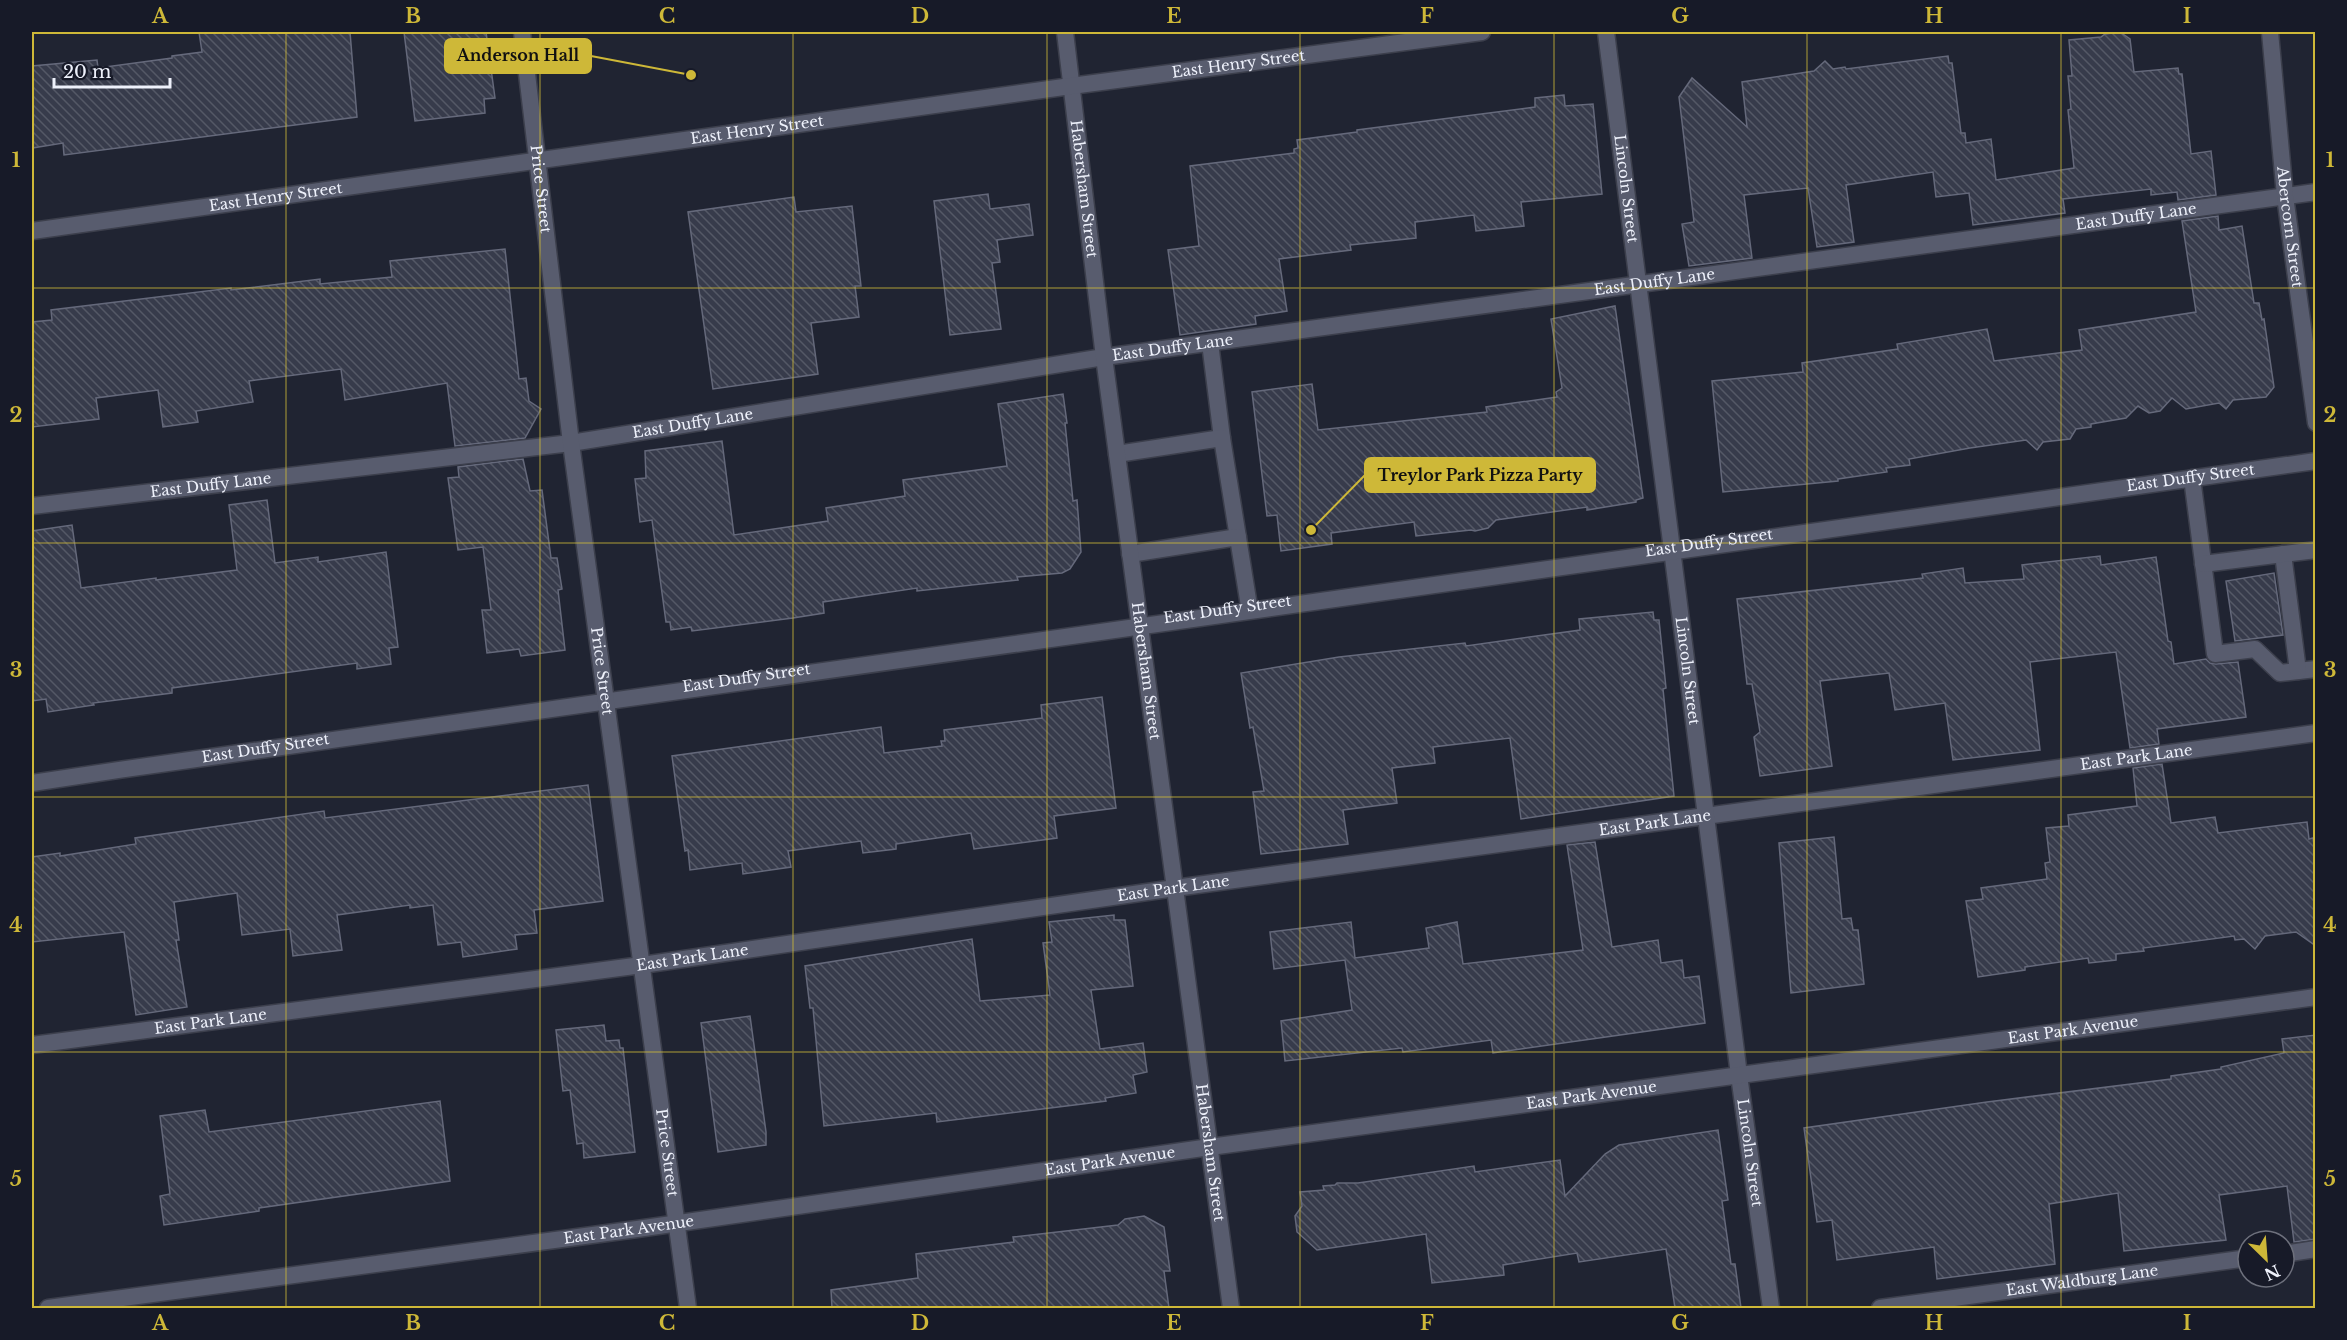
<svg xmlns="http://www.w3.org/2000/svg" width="2347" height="1340" font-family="'Libre Baskerville',serif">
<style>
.building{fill:url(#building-back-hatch);stroke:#65697b;stroke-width:1.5}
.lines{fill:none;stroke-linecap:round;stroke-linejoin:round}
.service-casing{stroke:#3c3f4c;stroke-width:19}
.minor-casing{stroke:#3c3f4c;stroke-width:19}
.tertiary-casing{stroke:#3c3f4c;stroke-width:19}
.secondary-casing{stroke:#3c3f4c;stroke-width:19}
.service{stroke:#585c6e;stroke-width:16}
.minor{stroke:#585c6e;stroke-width:16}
.tertiary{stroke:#585c6e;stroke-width:16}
.secondary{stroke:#585c6e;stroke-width:16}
.grid{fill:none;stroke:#ceb838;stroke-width:1.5;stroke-opacity:0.55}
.labels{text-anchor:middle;stroke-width:5;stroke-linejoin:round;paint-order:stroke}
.street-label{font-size:15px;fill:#eef1fb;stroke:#171a28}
.leader{fill:none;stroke:#ceb838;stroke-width:2}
.callout-dot{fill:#ceb838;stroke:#171a28;stroke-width:2}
.callout{fill:#ceb838;stroke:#ceb838;stroke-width:2}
.callout-label{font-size:16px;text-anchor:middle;font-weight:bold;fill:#111}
.neatline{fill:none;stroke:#ceb838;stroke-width:2}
.grid-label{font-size:20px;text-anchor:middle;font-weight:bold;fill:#ceb838}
</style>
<defs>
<pattern id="building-back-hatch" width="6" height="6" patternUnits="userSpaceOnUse" patternTransform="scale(1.5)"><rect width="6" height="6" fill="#373b4b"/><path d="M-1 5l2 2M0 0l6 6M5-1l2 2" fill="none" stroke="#545866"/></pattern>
</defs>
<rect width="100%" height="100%" fill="#202432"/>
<g class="building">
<path d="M 199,32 L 350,32 L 357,117 L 64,155 L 63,143 L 32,148 L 32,66 L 97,60 L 98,68 L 172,58 L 172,56 L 202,52 Z"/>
<path d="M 404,32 L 486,32 L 495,98 L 484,99 L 485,113 L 415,121 Z"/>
<path d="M 2120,32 L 2130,39 L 2134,72 L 2178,68 L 2179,74 L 2182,74 L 2191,154 L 2211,151 L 2216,195 L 2178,200 L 2177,192 L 2151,195 L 2151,189 L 2063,199 L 2065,213 L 1973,225 L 1969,193 L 1936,197 L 1933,172 L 1846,185 L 1854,242 L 1817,247 L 1808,188 L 1744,195 L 1752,258 L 1689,266 L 1682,224 L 1694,222 L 1679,97 L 1692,78 L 1747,127 L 1742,82 L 1814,71 L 1825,61 L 1833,69 L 1845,67 L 1846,69 L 1948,56 L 1949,63 L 1952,63 L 1961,133 L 1965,133 L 1966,143 L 1991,139 L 1996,180 L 2074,168 L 2068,110 L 2071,109 L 2068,76 L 2072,76 L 2069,40 L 2101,37 L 2105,34 Z"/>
<path d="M 1564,95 L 1565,106 L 1593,104 L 1602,194 L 1521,202 L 1524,226 L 1476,231 L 1474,215 L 1415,222 L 1416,238 L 1350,245 L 1351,250 L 1279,259 L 1287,311 L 1255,316 L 1256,324 L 1180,335 L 1168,250 L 1199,246 L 1190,166 L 1294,153 L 1294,149 L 1298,148 L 1297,140 L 1357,132 L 1357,130 L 1535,107 L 1535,98 Z"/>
<path d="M 988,194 L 990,209 L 1029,204 L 1033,235 L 997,240 L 1000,262 L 992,263 L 1001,329 L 950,335 L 934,201 Z"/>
<path d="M 794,197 L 796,212 L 852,206 L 861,286 L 855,286 L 859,317 L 811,323 L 818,374 L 713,389 L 688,212 Z"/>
<path d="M 2218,216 L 2219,230 L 2242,226 L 2254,303 L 2259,303 L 2262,320 L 2264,319 L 2274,387 L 2266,397 L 2233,400 L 2226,409 L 2219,403 L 2186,409 L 2172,398 L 2160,411 L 2149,413 L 2138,406 L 2126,418 L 2091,424 L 2091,427 L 2076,429 L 2070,439 L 2043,442 L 2037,450 L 2026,440 L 1970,448 L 1909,459 L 1910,465 L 1886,468 L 1887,472 L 1838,479 L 1838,481 L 1723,492 L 1712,381 L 1803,372 L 1802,363 L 1898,349 L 1897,344 L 1987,329 L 1994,361 L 2082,350 L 2079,330 L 2196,312 L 2182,221 Z"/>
<path d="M 505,249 L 519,379 L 526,378 L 529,401 L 541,409 L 525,438 L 455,446 L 447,383 L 345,400 L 341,369 L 249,381 L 253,402 L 196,411 L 198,422 L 163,427 L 158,390 L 96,398 L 99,419 L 32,427 L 32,322 L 52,320 L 51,310 L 231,288 L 231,290 L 320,279 L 320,284 L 392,277 L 390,261 Z"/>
<path d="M 1615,306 L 1643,498 L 1636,500 L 1636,502 L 1587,510 L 1587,507 L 1496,520 L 1488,528 L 1475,531 L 1471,530 L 1416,536 L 1414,522 L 1331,533 L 1332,544 L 1281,551 L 1277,515 L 1267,516 L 1252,392 L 1312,384 L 1318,430 L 1487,412 L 1486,407 L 1557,397 L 1556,392 L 1562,388 L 1551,319 Z"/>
<path d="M 1063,394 L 1067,423 L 1065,423 L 1073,501 L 1077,500 L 1081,552 L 1070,569 L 1062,573 L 1017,577 L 1018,580 L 917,591 L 917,588 L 823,602 L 824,613 L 793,618 L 692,631 L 691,627 L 671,630 L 670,622 L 666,622 L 652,520 L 640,522 L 635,479 L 646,478 L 645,451 L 722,441 L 734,535 L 828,521 L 826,508 L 905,496 L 903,480 L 1007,466 L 998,404 Z"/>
<path d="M 523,459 L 530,491 L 542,490 L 551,558 L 557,558 L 562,589 L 558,590 L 565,650 L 521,656 L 519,649 L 487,653 L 482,610 L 491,610 L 483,547 L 458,550 L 448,478 L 459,477 L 458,467 Z"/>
<path d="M 267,500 L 275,563 L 318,557 L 318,562 L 386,552 L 398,647 L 389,648 L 391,664 L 357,669 L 357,663 L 172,688 L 172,693 L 93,703 L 94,705 L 48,712 L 46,699 L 32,701 L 32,531 L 72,525 L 81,588 L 156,578 L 156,580 L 237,570 L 229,505 Z"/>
<path d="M 2100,556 L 2101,565 L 2156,557 L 2168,641 L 2171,642 L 2174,664 L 2206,659 L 2210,663 L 2216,664 L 2238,662 L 2246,717 L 2157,729 L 2159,744 L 2130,748 L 2116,652 L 2030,662 L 2040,750 L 1953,760 L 1945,703 L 1895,710 L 1889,673 L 1820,681 L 1832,766 L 1760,776 L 1754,737 L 1760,732 L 1752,684 L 1747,684 L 1737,599 L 1923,578 L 1922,574 L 1963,568 L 1965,583 L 2024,579 L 2022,565 Z"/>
<path d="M 2274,573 L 2283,635 L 2235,641 L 2226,581 Z"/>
<path d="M 1653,612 L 1654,620 L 1659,620 L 1666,688 L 1663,689 L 1674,796 L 1521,819 L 1510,738 L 1433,747 L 1435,763 L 1392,768 L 1397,803 L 1343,810 L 1348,844 L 1261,854 L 1253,792 L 1264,791 L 1253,727 L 1250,728 L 1241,673 L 1339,657 L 1465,643 L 1466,646 L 1580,630 L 1579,619 Z"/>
<path d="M 1102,697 L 1116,808 L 1054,816 L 1057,838 L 974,849 L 971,833 L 896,844 L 896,849 L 863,853 L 861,841 L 788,851 L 791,867 L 743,874 L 742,863 L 690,870 L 688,850 L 685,851 L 672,756 L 881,727 L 884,753 L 942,746 L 941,741 L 945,741 L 944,730 L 1042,718 L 1041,705 Z"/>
<path d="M 2162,764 L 2171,823 L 2215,817 L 2218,833 L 2307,822 L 2309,839 L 2313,838 L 2316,855 L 2316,946 L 2296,932 L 2265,936 L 2255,949 L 2244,939 L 2235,940 L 2234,936 L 2143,948 L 2144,951 L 2116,954 L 2116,960 L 2089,963 L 2088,958 L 2025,967 L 2025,970 L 1978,977 L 1966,901 L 1983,899 L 1981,888 L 2047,879 L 2045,863 L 2050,862 L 2046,828 L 2069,826 L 2068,815 L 2137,806 L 2133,768 Z"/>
<path d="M 588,785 L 603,901 L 534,910 L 537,933 L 515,935 L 517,949 L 463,957 L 461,942 L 438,945 L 433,905 L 410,908 L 410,905 L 337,915 L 342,950 L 293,956 L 290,929 L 242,935 L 237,893 L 174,902 L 179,940 L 176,940 L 187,1007 L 136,1015 L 124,932 L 32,942 L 32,857 L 60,853 L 60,856 L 136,844 L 135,838 L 324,811 L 325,818 Z"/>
<path d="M 1834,837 L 1842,919 L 1851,918 L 1853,930 L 1858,930 L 1864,984 L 1791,993 L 1779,843 Z"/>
<path d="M 1595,842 L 1612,947 L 1658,940 L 1661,963 L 1682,960 L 1684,978 L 1699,976 L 1705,1023 L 1493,1053 L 1491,1040 L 1403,1052 L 1402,1048 L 1285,1061 L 1281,1021 L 1352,1010 L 1345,960 L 1274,969 L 1270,932 L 1351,922 L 1355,958 L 1429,948 L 1426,928 L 1457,922 L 1463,964 L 1583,950 L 1567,845 Z"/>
<path d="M 1114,915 L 1114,920 L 1125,920 L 1133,986 L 1091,990 L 1100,1049 L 1143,1043 L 1147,1072 L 1133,1075 L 1136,1093 L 1105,1098 L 1106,1101 L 937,1122 L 936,1113 L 824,1126 L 813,1008 L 810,1008 L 805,966 L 972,939 L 980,1001 L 1050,995 L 1043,943 L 1052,942 L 1049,922 Z"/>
<path d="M 750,1016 L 766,1132 L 766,1145 L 718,1152 L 701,1023 Z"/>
<path d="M 604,1025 L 606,1041 L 619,1040 L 620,1048 L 623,1048 L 635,1152 L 584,1158 L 583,1143 L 577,1144 L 570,1090 L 563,1091 L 556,1030 Z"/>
<path d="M 2316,1035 L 2316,1239 L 2294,1242 L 2287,1186 L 2219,1195 L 2226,1240 L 2124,1251 L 2118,1193 L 2049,1204 L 2055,1264 L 1937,1279 L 1934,1247 L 1837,1260 L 1832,1220 L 1817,1222 L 1804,1128 L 1987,1102 L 2171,1079 L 2171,1076 L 2221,1069 L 2221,1067 L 2284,1053 L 2282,1039 Z"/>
<path d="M 440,1101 L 450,1181 L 259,1208 L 259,1211 L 164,1225 L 160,1196 L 170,1194 L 160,1116 L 205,1110 L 209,1132 Z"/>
<path d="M 1718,1130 L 1728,1200 L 1722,1201 L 1731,1264 L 1735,1264 L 1741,1308 L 1675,1308 L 1666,1249 L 1579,1262 L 1577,1253 L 1503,1265 L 1504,1275 L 1432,1283 L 1426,1234 L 1317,1250 L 1297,1232 L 1295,1216 L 1302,1206 L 1300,1192 L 1324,1190 L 1323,1186 L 1335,1185 L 1337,1183 L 1358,1183 L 1474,1166 L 1475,1172 L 1560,1160 L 1565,1196 L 1605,1154 L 1619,1145 Z"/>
<path d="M 1144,1216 L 1164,1227 L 1170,1271 L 1164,1271 L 1169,1308 L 832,1308 L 831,1290 L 918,1278 L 916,1254 L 1014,1242 L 1013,1237 L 1118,1225 L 1125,1219 Z"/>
</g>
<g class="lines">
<defs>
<g id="service">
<path d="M 1210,343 L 1222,438"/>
<path d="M 1117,454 L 1222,438 L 1249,606"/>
<path d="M 2192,478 L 2215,654 L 2255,649 L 2280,673 L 2316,669"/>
<path id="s1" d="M 32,506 L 571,443 L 1104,357 L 2316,192"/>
<path d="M 1130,554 L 1238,537"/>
<path d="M 2283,554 L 2298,671"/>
<path d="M 2203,564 L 2316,550"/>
<path id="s2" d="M 32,1045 L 642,965 L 1175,888 L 2316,733"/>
<path d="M 2284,1254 L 2316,1249"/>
<path id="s3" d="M 1880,1308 L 2248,1258"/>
</g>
<g id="minor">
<path id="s4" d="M 1606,32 L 1739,1075 L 1771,1308"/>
<path id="s5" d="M 32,783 C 792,669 1553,562 2316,461"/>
<path id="s6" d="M 48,1308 L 637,1229 L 1210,1147 L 2316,997"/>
</g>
<g id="tertiary">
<path id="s7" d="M 1065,32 L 1104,357 L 1231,1308"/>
<path id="s8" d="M 2270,32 L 2285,196 L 2316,423"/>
</g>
<g id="secondary">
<path id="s9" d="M 522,32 L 571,443 L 688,1308"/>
<path id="s10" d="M 32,231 L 1071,86 L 1482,32"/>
</g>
</defs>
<use href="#service" class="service-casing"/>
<use href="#minor" class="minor-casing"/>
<use href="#tertiary" class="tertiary-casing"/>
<use href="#secondary" class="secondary-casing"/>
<use href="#service" class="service"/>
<use href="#minor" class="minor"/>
<use href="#tertiary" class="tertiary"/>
<use href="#secondary" class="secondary"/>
</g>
<path class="grid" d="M 286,32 L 286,1308M 540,32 L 540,1308M 793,32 L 793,1308M 1047,32 L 1047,1308M 1300,32 L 1300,1308M 1554,32 L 1554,1308M 1807,32 L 1807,1308M 2061,32 L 2061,1308M 32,288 L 2316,288M 32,543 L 2316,543M 32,797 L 2316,797M 32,1052 L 2316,1052"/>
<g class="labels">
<g class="street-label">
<text dy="5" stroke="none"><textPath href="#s10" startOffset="1218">East Henry Street</textPath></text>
<text dy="5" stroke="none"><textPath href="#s10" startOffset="732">East Henry Street</textPath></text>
<text dy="5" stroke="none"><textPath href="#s9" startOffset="158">Price Street</textPath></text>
<text dy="5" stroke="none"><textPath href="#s7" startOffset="158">Habersham Street</textPath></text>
<text dy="5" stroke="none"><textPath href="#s4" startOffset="158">Lincoln Street</textPath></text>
<text dy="5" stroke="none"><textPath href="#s10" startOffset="246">East Henry Street</textPath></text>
<text dy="5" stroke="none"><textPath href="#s1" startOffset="2124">East Duffy Lane</textPath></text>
<text dy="5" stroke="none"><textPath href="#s8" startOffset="196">Abercorn Street</textPath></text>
<text dy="5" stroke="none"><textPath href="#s1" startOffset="1638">East Duffy Lane</textPath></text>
<text dy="5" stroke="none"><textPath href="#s1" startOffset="1152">East Duffy Lane</textPath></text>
<text dy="5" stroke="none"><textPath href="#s1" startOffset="666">East Duffy Lane</textPath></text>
<text dy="5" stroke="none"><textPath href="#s5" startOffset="2180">East Duffy Street</textPath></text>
<text dy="5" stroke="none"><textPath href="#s1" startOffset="180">East Duffy Lane</textPath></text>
<text dy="5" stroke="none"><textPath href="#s5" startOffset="1694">East Duffy Street</textPath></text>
<text dy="5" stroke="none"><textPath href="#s5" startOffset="1208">East Duffy Street</textPath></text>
<text dy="5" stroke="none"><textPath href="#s9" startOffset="644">Price Street</textPath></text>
<text dy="5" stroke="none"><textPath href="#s7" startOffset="644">Habersham Street</textPath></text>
<text dy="5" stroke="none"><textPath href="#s4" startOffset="644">Lincoln Street</textPath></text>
<text dy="5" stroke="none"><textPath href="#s5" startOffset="722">East Duffy Street</textPath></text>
<text dy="5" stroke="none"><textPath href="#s5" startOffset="236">East Duffy Street</textPath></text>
<text dy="5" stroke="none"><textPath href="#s2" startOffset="2124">East Park Lane</textPath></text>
<text dy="5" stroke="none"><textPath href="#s2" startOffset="1638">East Park Lane</textPath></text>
<text dy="5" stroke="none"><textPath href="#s2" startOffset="1152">East Park Lane</textPath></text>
<text dy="5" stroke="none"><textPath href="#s2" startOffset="666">East Park Lane</textPath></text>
<text dy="5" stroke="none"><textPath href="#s2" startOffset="180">East Park Lane</textPath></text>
<text dy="5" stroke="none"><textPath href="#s6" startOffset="2044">East Park Avenue</textPath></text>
<text dy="5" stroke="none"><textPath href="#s6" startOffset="1558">East Park Avenue</textPath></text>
<text dy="5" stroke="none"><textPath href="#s9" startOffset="1130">Price Street</textPath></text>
<text dy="5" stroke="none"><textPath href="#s7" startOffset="1130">Habersham Street</textPath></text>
<text dy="5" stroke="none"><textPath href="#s4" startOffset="1130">Lincoln Street</textPath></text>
<text dy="5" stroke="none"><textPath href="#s6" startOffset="1072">East Park Avenue</textPath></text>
<text dy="5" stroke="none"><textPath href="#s6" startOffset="586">East Park Avenue</textPath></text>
<text dy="5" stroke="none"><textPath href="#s3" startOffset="204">East Waldburg Lane</textPath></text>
</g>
</g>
<path class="leader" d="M691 75L591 56M1311 530L1365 475"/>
<g class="callout-dot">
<circle cx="691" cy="75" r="6"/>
<circle cx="1311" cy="530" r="6"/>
</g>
<g class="callout">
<rect x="445" y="39" width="146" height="34" rx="6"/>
<rect x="1365" y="458" width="230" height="34" rx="6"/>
</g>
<g class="callout-label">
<text x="518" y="61">Anderson Hall</text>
<text x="1480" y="481">Treylor Park Pizza Party</text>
</g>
<rect width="2347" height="1340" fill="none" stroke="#171a28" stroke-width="66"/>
<g transform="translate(2266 1259) rotate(155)"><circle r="28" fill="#171a28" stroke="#6d707c" stroke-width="1.5"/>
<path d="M0-4.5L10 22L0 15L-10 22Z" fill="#ceb838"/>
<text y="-9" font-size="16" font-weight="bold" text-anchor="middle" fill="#eef1fb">N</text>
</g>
<path d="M54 78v9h116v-9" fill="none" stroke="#eef1fb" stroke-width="3"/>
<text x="63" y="78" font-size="18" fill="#eef1fb" stroke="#171a28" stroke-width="4.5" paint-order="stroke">20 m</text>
<rect x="33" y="33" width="2281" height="1274" class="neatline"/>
<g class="grid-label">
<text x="160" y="23">A</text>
<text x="413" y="23">B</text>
<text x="667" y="23">C</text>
<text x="920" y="23">D</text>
<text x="1174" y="23">E</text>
<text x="1427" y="23">F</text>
<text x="1680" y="23">G</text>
<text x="1934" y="23">H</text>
<text x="2187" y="23">I</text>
<text x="16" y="167">1</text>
<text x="2330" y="167">1</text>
<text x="16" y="422">2</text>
<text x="2330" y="422">2</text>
<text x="16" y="677">3</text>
<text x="2330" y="677">3</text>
<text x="16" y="932">4</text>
<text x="2330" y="932">4</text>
<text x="16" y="1186">5</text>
<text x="2330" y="1186">5</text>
<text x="160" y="1330">A</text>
<text x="413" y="1330">B</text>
<text x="667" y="1330">C</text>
<text x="920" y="1330">D</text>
<text x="1174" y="1330">E</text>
<text x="1427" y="1330">F</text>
<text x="1680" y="1330">G</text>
<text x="1934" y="1330">H</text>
<text x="2187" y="1330">I</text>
</g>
</svg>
